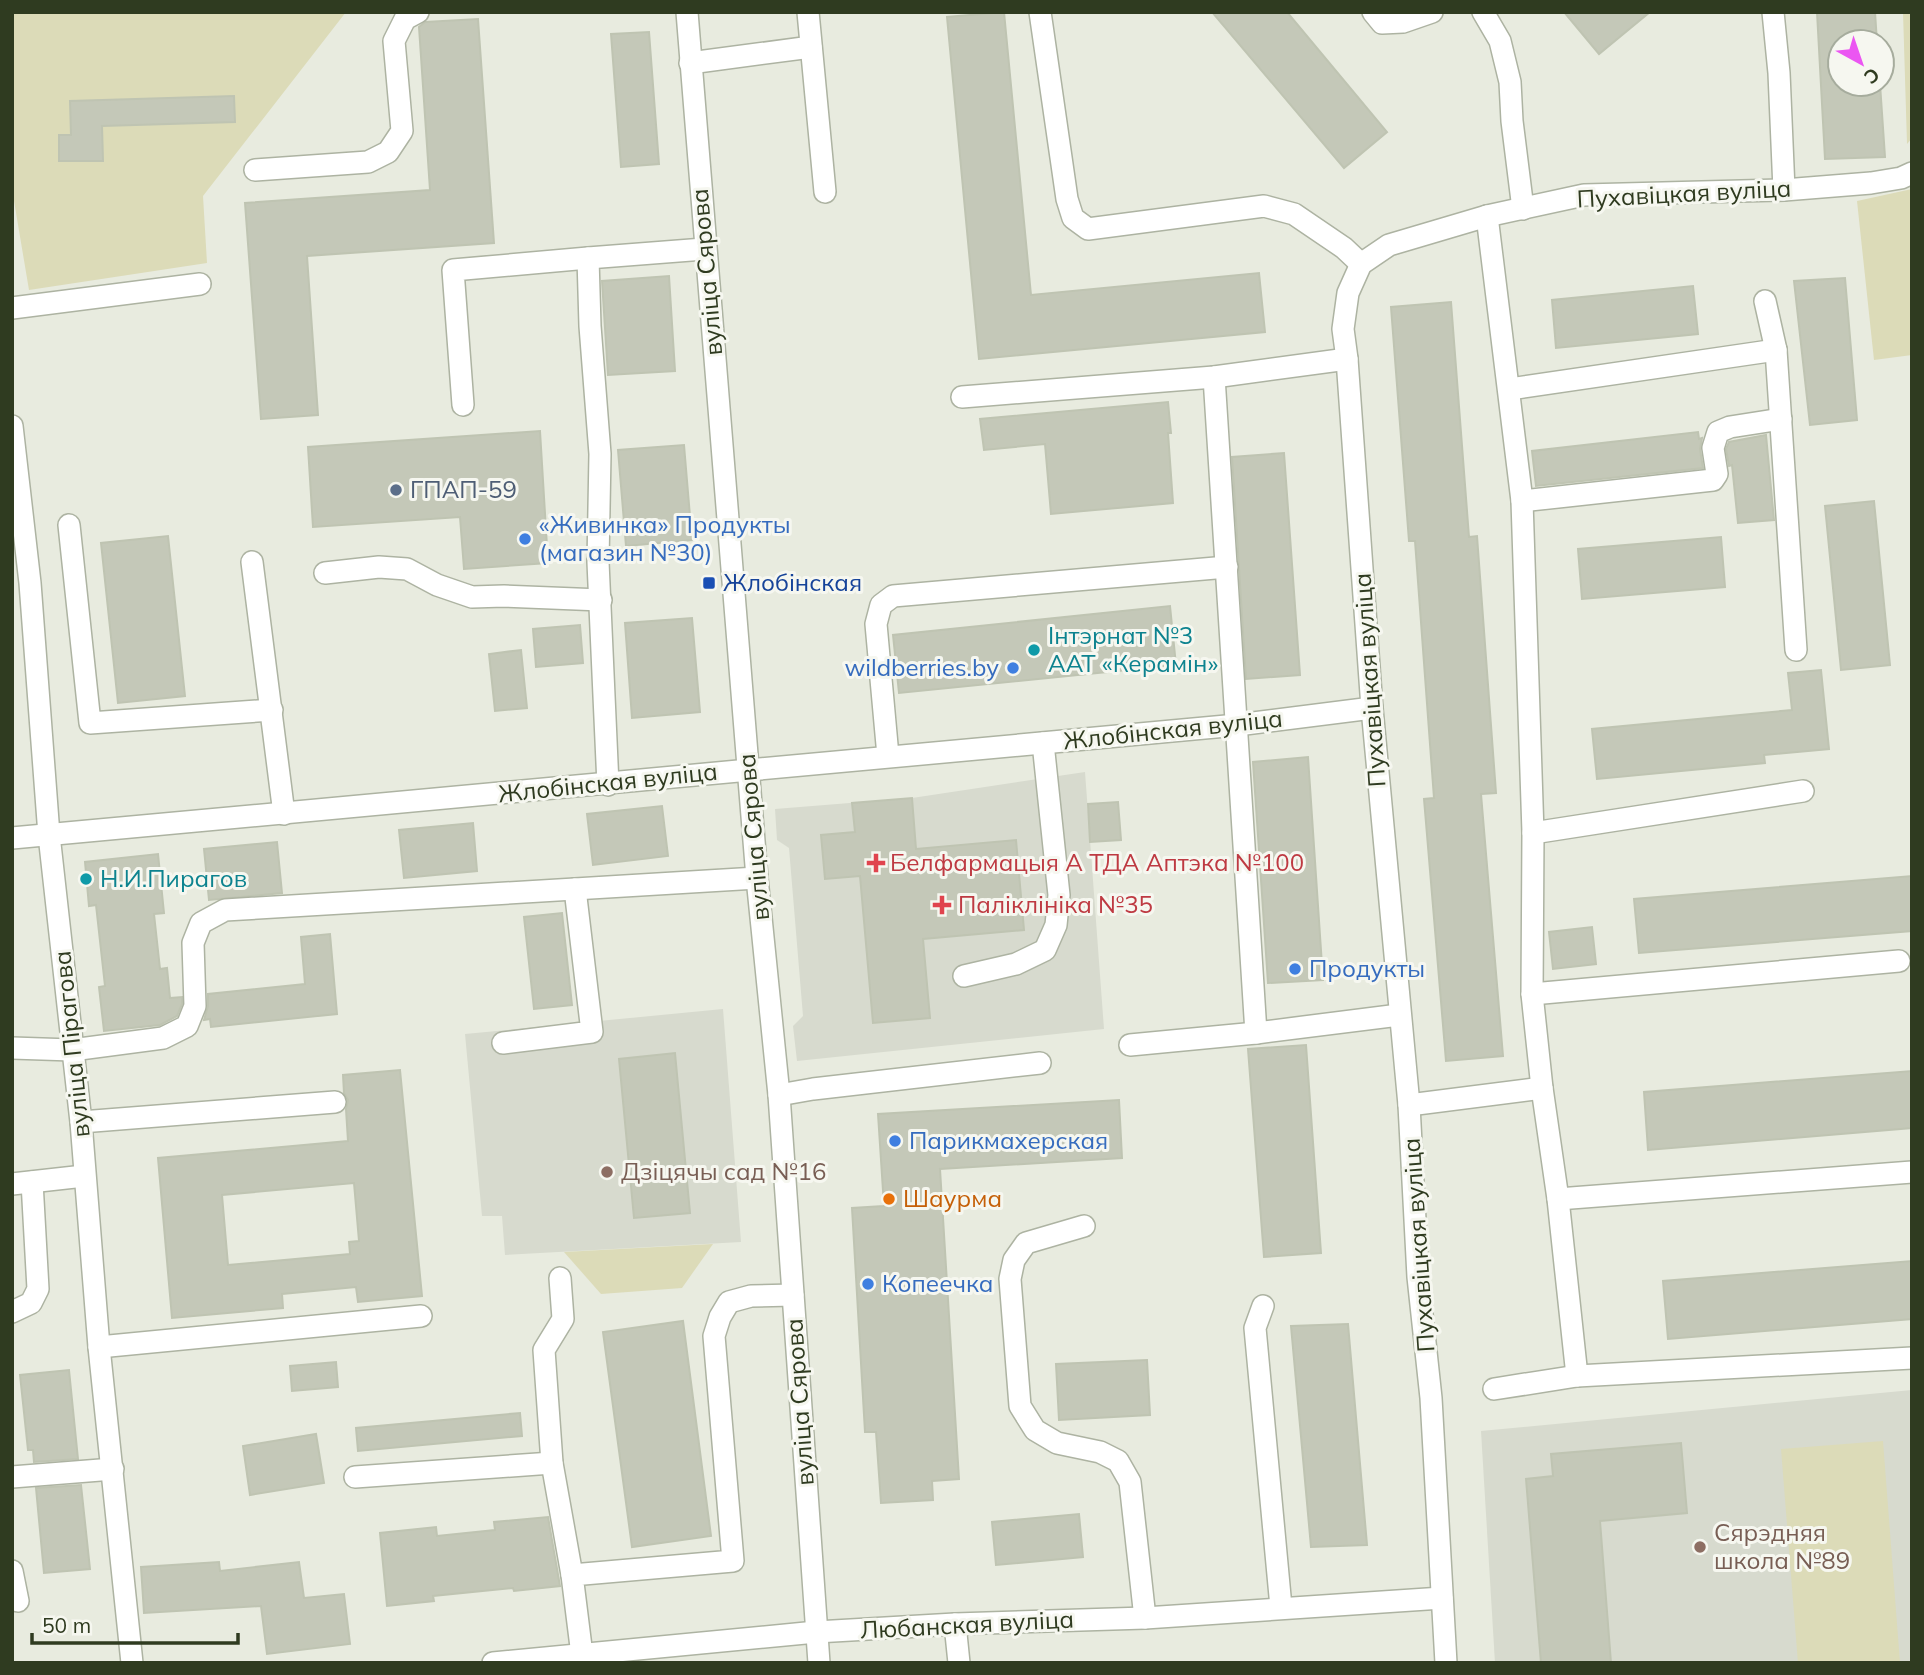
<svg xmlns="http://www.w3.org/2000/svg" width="1924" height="1675" font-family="Mulish,sans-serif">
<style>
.built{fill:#d7dace}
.green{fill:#dcdbb8}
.building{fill:#c4c8b8;stroke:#bfc4b2;stroke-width:2;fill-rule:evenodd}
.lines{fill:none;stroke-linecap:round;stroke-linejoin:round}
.minor-casing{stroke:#adb3a2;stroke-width:24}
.minor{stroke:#fff;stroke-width:21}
.service-dot{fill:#5c6f8a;stroke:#f6f7f0;stroke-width:2.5}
.shop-dot{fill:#3f7fe0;stroke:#f6f7f0;stroke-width:2.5}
.transit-dot{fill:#1a4fb4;stroke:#f6f7f0;stroke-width:2.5}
.culture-dot{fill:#0f9aa8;stroke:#f6f7f0;stroke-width:2.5}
.health-dot{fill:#e0444e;stroke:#f6f7f0;stroke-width:2.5}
.education-dot{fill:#8d6e63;stroke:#f6f7f0;stroke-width:2.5}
.food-dot{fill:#e8710a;stroke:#f6f7f0;stroke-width:2.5}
.labels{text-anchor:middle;stroke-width:6;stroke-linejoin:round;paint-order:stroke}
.street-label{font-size:24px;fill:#2f3b20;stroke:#f6f7f0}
.service-label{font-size:24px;fill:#4e5e75;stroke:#f6f7f0;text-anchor:start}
.shop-label{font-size:24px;fill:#366cbe;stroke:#f6f7f0;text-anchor:start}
.transit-label{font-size:24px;fill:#164399;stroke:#f6f7f0;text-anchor:start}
.culture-label{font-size:24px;fill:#0d838f;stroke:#f6f7f0;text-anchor:start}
.health-label{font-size:24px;fill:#be3a42;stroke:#f6f7f0;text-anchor:start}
.education-label{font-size:24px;fill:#785e54;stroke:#f6f7f0;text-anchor:start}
.food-label{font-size:24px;fill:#c56008;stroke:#f6f7f0;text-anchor:start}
</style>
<rect width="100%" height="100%" fill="#e8ebdf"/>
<g class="built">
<path d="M 1085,772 L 1104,1029 L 797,1061 L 793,1026 L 803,1016 L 789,848 L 777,840 L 775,809 L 912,798 Z"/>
<path d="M 723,1009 L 741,1242 L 505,1255 L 502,1216 L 482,1216 L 465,1034 Z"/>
<path d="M 1912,1390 L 1912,1663 L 1495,1663 L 1481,1431 Z"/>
</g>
<g class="green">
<path d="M 14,12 L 346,12 L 203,196 L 207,263 L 29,290 L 12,189 Z"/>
<path d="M 1903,12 L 1912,12 L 1912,138 L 1907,144 Z"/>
<path d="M 1912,189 L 1912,355 L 1874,360 L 1857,201 Z"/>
<path d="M 713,1244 L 682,1288 L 601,1294 L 564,1252 Z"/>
<path d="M 1883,1441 L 1900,1663 L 1798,1663 L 1781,1449 Z"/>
</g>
<g class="building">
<path d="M 1004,12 L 1031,295 L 1259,273 L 1265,332 L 979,359 L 947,17 Z"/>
<path d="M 1212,12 L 1287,12 L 1387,132 L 1344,168 Z"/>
<path d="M 1564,12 L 1650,12 L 1599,54 Z"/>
<path d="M 1817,12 L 1875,12 L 1877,42 L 1840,42 L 1840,84 L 1880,84 L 1885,157 L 1825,159 Z"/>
<path d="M 478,19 L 494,243 L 307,256 L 318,415 L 261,419 L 245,203 L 430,190 L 419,27 L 425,22 Z"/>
<path d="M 649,32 L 659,164 L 621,167 L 611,34 Z"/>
<path d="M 234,96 L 235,122 L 102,126 L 103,161 L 59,161 L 59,135 L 71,135 L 70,101 Z"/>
<path d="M 669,276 L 675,371 L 608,375 L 602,281 Z"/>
<path d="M 1845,278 L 1857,420 L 1810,425 L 1794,281 Z"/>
<path d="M 1693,286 L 1698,334 L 1556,348 L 1552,300 Z"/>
<path d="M 1451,302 L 1469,537 L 1477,536 L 1496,793 L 1481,794 L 1503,1056 L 1446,1061 L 1424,799 L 1434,798 L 1415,541 L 1409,541 L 1391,307 Z"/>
<path d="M 1168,402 L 1171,433 L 1168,433 L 1173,503 L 1051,514 L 1045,444 L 984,450 L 980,419 Z"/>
<path d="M 540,431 L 548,563 L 464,569 L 460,517 L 313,527 L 308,447 Z"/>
<path d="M 1698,432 L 1699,439 L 1702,438 L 1700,449 L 1703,468 L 1536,486 L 1532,451 Z"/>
<path d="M 1766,435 L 1774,520 L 1738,523 L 1732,465 L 1729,466 L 1726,449 L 1729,442 Z"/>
<path d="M 684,445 L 692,540 L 626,546 L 618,450 Z"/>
<path d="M 1284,453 L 1300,675 L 1246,679 L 1232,457 Z"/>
<path d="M 1874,501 L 1890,665 L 1841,670 L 1825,506 Z"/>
<path d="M 168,536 L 185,696 L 118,703 L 101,543 Z"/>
<path d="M 1721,537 L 1725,587 L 1582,599 L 1578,549 Z"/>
<path d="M 1170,606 L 1176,665 L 899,693 L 893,635 Z"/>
<path d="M 692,618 L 700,712 L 632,718 L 625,623 Z"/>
<path d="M 580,625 L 583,663 L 536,667 L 533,629 Z"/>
<path d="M 521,650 L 527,708 L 495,711 L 489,654 Z"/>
<path d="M 1821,670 L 1829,749 L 1764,755 L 1765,763 L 1597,779 L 1592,729 L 1792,710 L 1788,673 Z"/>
<path d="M 1308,757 L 1323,980 L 1268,983 L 1253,762 Z"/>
<path d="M 912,798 L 916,849 L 1016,840 L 1024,930 L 923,939 L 930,1018 L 873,1023 L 860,876 L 825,879 L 821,835 L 855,832 L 852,803 Z"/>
<path d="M 1118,802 L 1121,840 L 1090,842 L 1088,804 Z"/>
<path d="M 662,806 L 668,856 L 593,865 L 587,814 Z"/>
<path d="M 473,823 L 477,871 L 404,878 L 399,830 Z"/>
<path d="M 277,842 L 282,893 L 209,900 L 204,849 Z"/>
<path d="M 158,854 L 164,913 L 154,914 L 160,969 L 167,968 L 170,998 L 182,997 L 182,1004 L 177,1016 L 160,1025 L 104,1031 L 99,987 L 105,986 L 96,905 L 89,906 L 85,862 Z"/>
<path d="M 1912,876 L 1912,931 L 1639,953 L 1634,899 Z"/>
<path d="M 562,913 L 572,1005 L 534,1009 L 524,917 Z"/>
<path d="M 1592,927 L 1596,964 L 1553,969 L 1549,932 Z"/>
<path d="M 330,934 L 337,1014 L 211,1027 L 210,1019 L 204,1020 L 208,1006 L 208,994 L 305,984 L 301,937 Z"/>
<path d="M 1306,1045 L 1321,1253 L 1264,1257 L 1248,1049 Z"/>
<path d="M 675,1053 L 690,1213 L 634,1218 L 619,1059 Z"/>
<path d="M 400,1070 L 422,1296 L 358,1302 L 356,1287 L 282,1294 L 283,1308 L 172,1318 L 158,1158 L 348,1141 L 346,1109 L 348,1100 L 344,1093 L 343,1075 ZM 354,1183 L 359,1241 L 349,1242 L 350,1254 L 228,1265 L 222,1195 Z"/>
<path d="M 1912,1071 L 1912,1128 L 1648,1150 L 1644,1092 Z"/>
<path d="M 1119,1100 L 1122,1158 L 940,1169 L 959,1479 L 932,1481 L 933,1500 L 881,1503 L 876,1432 L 865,1432 L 852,1208 L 884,1206 L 878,1114 Z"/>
<path d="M 1912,1261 L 1912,1319 L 1668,1339 L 1663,1281 Z"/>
<path d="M 683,1321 L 711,1536 L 632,1547 L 603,1332 Z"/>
<path d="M 1348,1324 L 1367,1545 L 1311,1547 L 1291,1326 Z"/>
<path d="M 1147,1360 L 1150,1415 L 1059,1420 L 1056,1364 Z"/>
<path d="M 336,1362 L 338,1387 L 292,1391 L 290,1366 Z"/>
<path d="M 69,1370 L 78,1459 L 34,1462 L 33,1450 L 28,1450 L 20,1375 Z"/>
<path d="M 520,1413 L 522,1436 L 358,1451 L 356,1428 Z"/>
<path d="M 316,1434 L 324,1483 L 250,1495 L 243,1446 Z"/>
<path d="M 1681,1443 L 1687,1513 L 1600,1521 L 1611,1663 L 1541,1663 L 1526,1479 L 1553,1476 L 1551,1454 Z"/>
<path d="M 81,1485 L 90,1569 L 44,1573 L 36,1488 Z"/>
<path d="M 1079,1514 L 1083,1557 L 996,1565 L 992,1522 Z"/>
<path d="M 548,1517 L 560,1586 L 514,1591 L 513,1588 L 433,1596 L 434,1601 L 387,1606 L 380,1533 L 436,1527 L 437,1536 L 495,1530 L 494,1522 Z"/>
<path d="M 219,1562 L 220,1571 L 299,1562 L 304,1598 L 344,1594 L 350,1644 L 267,1654 L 261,1606 L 144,1613 L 141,1567 Z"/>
</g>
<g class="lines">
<defs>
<g id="minor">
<path d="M 687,12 L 757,878 L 779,1095 L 819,1663"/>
<path d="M 808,12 L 825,192"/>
<path d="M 1040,12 L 1067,199 L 1073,218 L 1088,229 L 1264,206 L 1294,214 L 1344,248 L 1361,264"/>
<path d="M 1373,12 L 1382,23 L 1403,22 L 1432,12"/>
<path d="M 1483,12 L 1500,41 L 1510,82 L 1512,121 L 1523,209"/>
<path d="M 1773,12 L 1779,73 L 1784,190"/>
<path d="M 690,63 L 811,47"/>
<path d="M 255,170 L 368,162 L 388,152 L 402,131 L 394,41 L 405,19 L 418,12"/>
<path d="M 1487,216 L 1522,501 L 1533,833 L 1532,994 L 1542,1088 L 1558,1199 L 1577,1376"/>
<path d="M 1765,301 L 1776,350 L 1796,650"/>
<path d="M 12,308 L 200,284"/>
<path d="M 1214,377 L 1256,1033"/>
<path d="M 1510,389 L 1776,350"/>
<path d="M 962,397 L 1214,377 L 1347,359"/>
<path d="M 463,405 L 453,270 L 588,258"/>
<path d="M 12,426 L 30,583 L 49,835 L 81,1122 L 99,1347 L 132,1663"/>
<path d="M 1522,501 L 1713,480 L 1717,474 L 1713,448 L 1718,432 L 1730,427 L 1781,419"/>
<path d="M 69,525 L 90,723 L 272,710"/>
<path d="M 252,562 L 284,814"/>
<path d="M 325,573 L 379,567 L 407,569 L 437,585 L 472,597 L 504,596 L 601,600"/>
<path d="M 888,756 L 876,624 L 881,605 L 893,596 L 1227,567"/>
<path d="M 608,785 L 598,562 L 600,454 L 590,326 L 588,258 L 704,249"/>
<path d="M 1533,833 L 1803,791"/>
<path d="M 12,838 L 1237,725 L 1372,708"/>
<path d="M 964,976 L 1016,964 L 1045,950 L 1056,925 L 1059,895 L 1043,743"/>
<path d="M 1532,994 L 1899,961"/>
<path d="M 503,1043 L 592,1032 L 575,889"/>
<path d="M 1130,1045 L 1256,1033 L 1399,1015"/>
<path d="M 12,1048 L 72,1050 L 163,1038 L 187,1026 L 195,1006 L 193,943 L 201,923 L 225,910 L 757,878"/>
<path d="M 779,1095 L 813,1089 L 1040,1063"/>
<path d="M 1409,1105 L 1542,1088"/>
<path d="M 81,1122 L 335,1102"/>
<path d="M 12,1184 L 84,1176"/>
<path d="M 1558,1199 L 1912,1172"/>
<path d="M 1084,1226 L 1026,1243 L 1014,1260 L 1010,1279 L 1020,1406 L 1035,1430 L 1057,1443 L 1100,1452 L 1118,1461 L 1130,1482 L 1145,1618"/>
<path d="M 560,1278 L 563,1319 L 544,1350 L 552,1463 L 572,1575"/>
<path d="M 1263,1306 L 1255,1328 L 1281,1607"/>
<path d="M 12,1312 L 31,1303 L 38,1289 L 32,1182"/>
<path d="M 99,1347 L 421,1316"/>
<path d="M 1494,1389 L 1577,1376 L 1912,1358"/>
<path d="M 12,1477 L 113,1469"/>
<path d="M 355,1477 L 552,1463"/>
<path d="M 12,1571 L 18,1601"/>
<path d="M 955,1624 L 959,1663"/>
<path d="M 493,1663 L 816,1632 L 955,1624 L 1145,1618 L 1442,1598"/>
<path d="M 583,1663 L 572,1575 L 733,1561 L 714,1336 L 720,1317 L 729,1302 L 751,1296 L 793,1295"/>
<path d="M 1446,1663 L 1431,1398 L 1418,1277 L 1409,1105 L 1372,708 L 1347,359 L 1343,329 L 1348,293 L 1361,264 L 1389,245 L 1487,216 L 1584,195 L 1784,190 L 1871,183 L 1901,178 L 1912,173"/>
</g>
</defs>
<use href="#minor" class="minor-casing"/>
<use href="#minor" class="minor"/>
</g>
<circle class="service-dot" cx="396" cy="490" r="7"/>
<g class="shop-dot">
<circle cx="525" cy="539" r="7"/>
<circle cx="1013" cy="668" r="7"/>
<circle cx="1295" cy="969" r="7"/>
<circle cx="895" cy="1141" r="7"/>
<circle cx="868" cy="1284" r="7"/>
</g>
<rect class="transit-dot" x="702" y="576" width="14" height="14" rx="3.5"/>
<g class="culture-dot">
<circle cx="1034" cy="650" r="7"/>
<circle cx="86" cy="879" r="7"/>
</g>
<g class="health-dot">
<path d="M872.5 852.5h7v7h7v7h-7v7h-7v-7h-7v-7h7z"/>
<path d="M938.5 894.5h7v7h7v7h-7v7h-7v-7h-7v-7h7z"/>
</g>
<g class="education-dot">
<circle cx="607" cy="1172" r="7"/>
<circle cx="1700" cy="1547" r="7"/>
</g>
<circle class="food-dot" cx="889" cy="1199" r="7"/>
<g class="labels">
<g class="street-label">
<text transform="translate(1684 194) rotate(-3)" y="8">Пухавіцкая вуліца</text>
<text transform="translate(707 272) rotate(-95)" y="8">вуліца Сярова</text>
<text transform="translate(1370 680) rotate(-94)" y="8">Пухавіцкая вуліца</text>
<text transform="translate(1173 730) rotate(-6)" y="8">Жлобінская вуліца</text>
<text transform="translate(608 783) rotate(-6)" y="8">Жлобінская вуліца</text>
<text transform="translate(754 837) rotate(-95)" y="8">вуліца Сярова</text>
<text transform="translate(72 1044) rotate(-96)" y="8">вуліца Пірагова</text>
<text transform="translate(1419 1245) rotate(-94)" y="8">Пухавіцкая вуліца</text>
<text transform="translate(800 1402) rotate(-94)" y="8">вуліца Сярова</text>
<text transform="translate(967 1625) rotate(-3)" y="8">Любанская вуліца</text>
</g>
<g class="service-label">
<text x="410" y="498">ГПАП-59</text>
</g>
<g class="shop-label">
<text x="539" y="533">«Живинка» Продукты<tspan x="539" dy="28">(магазин №30)</tspan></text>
<text x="999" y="676" text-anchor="end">wildberries.by</text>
<text x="1309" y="977">Продукты</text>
<text x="909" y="1149">Парикмахерская</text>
<text x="882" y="1292">Копеечка</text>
</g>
<g class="transit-label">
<text x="723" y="591">Жлобінская</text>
</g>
<g class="culture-label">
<text x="1048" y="644">Інтэрнат №3<tspan x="1048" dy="28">ААТ «Керамін»</tspan></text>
<text x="100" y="887">Н.И.Пирагов</text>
</g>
<g class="health-label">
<text x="890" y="871">Белфармацыя А ТДА Аптэка №100</text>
<text x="958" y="913">Паліклініка №35</text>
</g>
<g class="education-label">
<text x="621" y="1180">Дзіцячы сад №16</text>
<text x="1714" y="1541">Сярэдняя<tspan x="1714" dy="28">школа №89</tspan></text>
</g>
<g class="food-label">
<text x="903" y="1207">Шаурма</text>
</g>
</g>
<rect width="1924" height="1675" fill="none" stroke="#2f3b20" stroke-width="28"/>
<g transform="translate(1861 63) rotate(140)"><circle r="33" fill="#f6f7f0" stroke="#a6ac9d" stroke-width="2"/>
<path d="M0-5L12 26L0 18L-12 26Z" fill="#eb56f2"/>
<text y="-10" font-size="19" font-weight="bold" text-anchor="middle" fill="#2f3b20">С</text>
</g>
<path d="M32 1633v10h206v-10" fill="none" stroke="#2f3b20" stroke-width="3.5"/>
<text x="42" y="1633" font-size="21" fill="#2f3b20" stroke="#f6f7f0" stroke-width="5" paint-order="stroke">50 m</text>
</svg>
